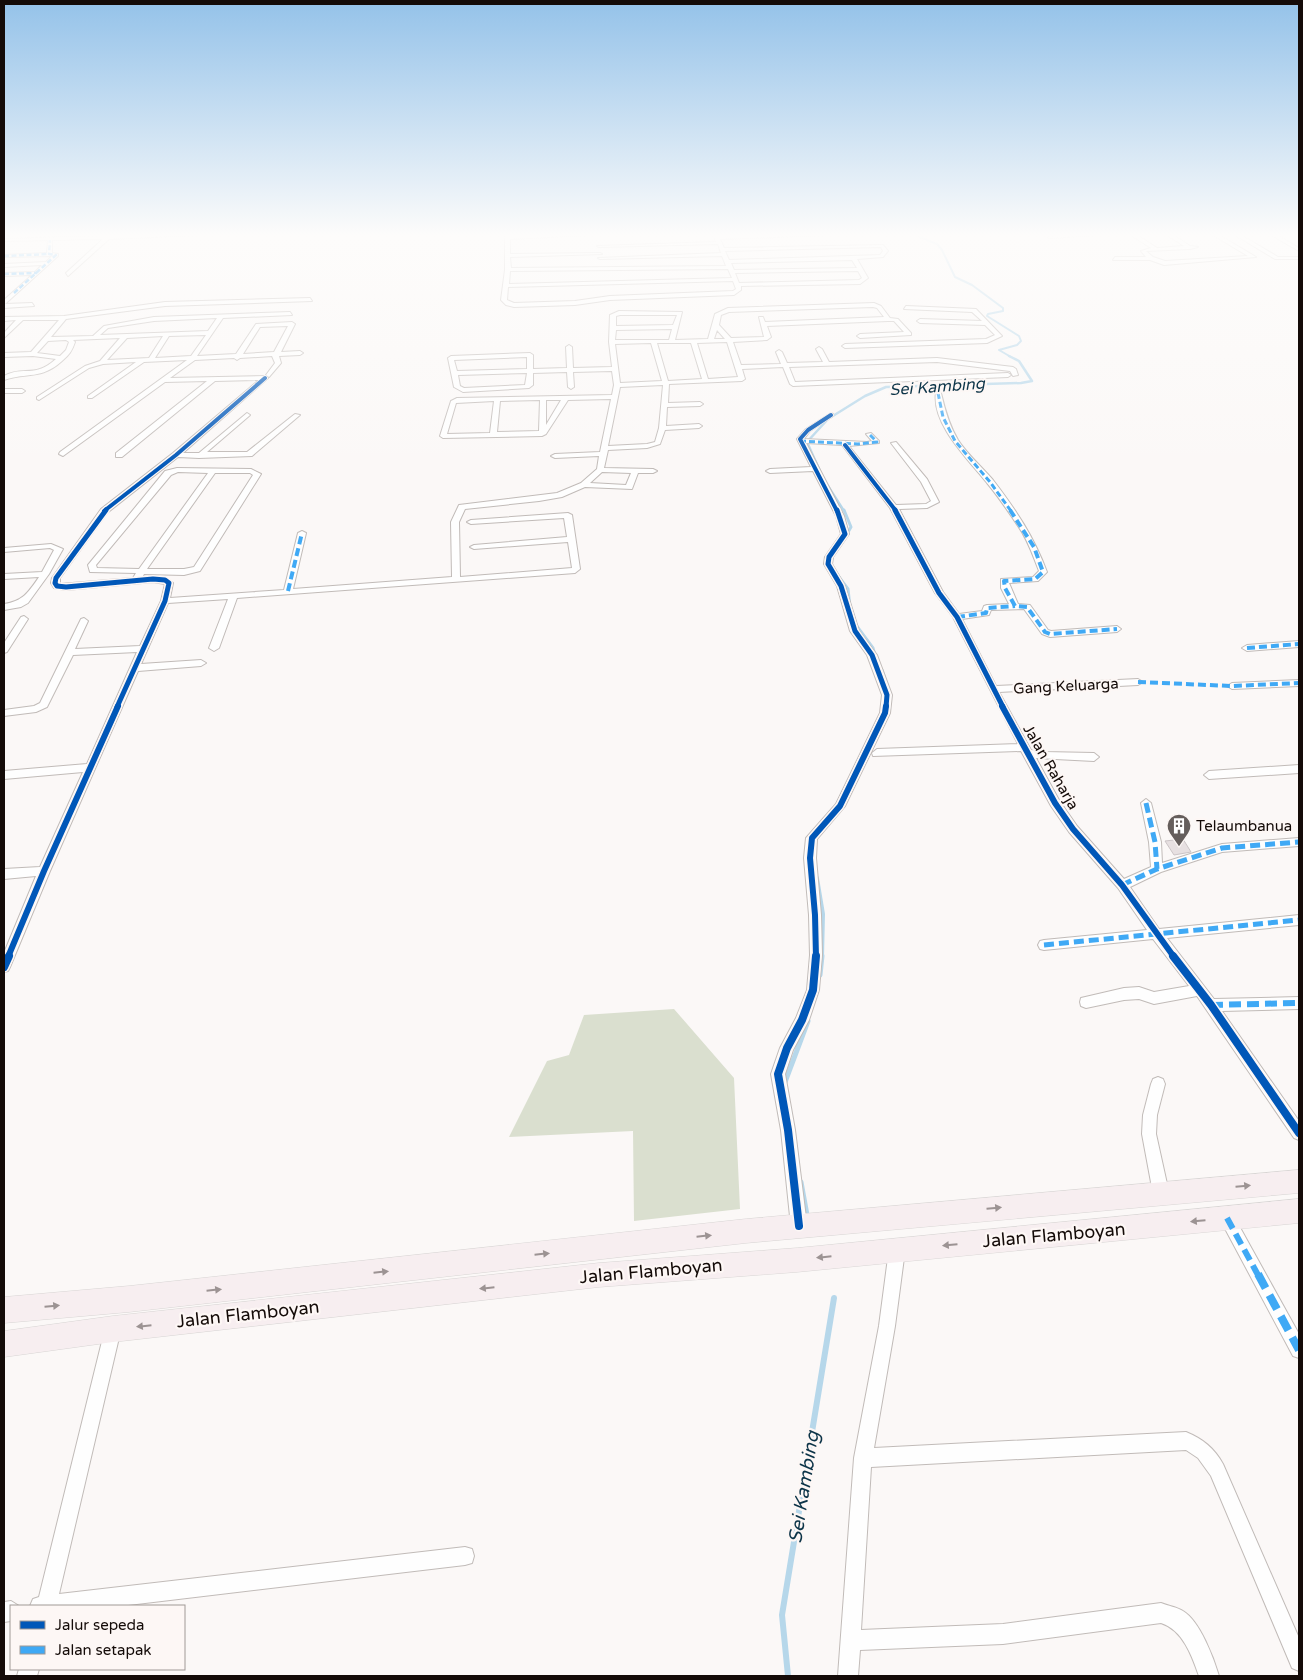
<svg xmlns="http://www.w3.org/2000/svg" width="1303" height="1680" font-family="'Varela Round',sans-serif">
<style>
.green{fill:#dadfcf}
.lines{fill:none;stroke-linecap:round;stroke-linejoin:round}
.stream-far5{stroke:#b6d7ea;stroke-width:2}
.stream-far4{stroke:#b6d7ea;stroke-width:2.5}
.stream-far3{stroke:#b6d7ea;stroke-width:3}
.stream-far2{stroke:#b6d7ea;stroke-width:4}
.stream-far1{stroke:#b6d7ea;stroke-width:5}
.stream{stroke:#b6d7ea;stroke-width:6}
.building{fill:#e7e0e1;stroke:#cbc4c6}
.street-casing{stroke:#c1bbb8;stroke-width:2}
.primary-casing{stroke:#d8d5d4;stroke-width:1}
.street{fill:#fefefe;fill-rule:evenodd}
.primary{fill:#f7eef0;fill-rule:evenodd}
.quiet-far5{stroke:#3fa9f5;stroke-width:2.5;stroke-dasharray:5 2.5;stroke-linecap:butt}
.quiet-far4{stroke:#3fa9f5;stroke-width:3;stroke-dasharray:6 3;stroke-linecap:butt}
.quiet-far3{stroke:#3fa9f5;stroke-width:4;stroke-dasharray:8 4;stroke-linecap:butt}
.quiet-far2{stroke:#3fa9f5;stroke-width:5;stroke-dasharray:10 5;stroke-linecap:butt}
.quiet-far1{stroke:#3fa9f5;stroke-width:6;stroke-dasharray:12 6;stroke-linecap:butt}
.quiet{stroke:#3fa9f5;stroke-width:8;stroke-dasharray:16 8;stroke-linecap:butt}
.cycleway-far3-casing{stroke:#fdf7f5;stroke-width:5.5}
.cycleway-far2-casing{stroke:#fdf7f5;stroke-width:8}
.cycleway-far1-casing{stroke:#fdf7f5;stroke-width:9}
.cycleway-casing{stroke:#fdf7f5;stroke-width:11}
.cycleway-far3{stroke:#0057b8;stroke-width:4}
.cycleway-far2{stroke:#0057b8;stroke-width:5}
.cycleway-far1{stroke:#0057b8;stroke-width:6}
.cycleway{stroke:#0057b8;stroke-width:8}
.oneway{fill:#9c9393}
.labels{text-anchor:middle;stroke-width:4.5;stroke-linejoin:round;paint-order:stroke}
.street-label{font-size:15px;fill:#140b08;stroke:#fdf7f5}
.poi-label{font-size:15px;fill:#140b08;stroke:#fdf7f5;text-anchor:start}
.water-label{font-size:16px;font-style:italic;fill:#0c3448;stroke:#fdf7f5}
.near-street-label{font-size:18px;fill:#140b08;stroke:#fdf7f5}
.near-water-label{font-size:19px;font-style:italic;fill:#0c3448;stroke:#fdf7f5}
</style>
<rect width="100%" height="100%" fill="#fbf8f7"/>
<path class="green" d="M 674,1009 L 734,1078 L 740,1209 L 634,1221 L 633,1131 L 509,1137 L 547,1061 L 569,1055 L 584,1015 Z"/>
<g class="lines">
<path class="stream-far5" d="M 915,235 L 937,244 L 942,250 L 955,277 L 972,285 L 1003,308 L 1003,311 L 988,314 L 987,316 L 1019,336 L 1021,341 L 1017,345 L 999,350 L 1011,357"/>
<g class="stream-far4">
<path d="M 819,469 L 807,442 L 828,419 L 865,396 L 886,387 L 1021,383 L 1032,381 L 1019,361 L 1009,356"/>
<path d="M 828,486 L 844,511"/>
</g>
<g class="stream-far3">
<path d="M 844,510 L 851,527 L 847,534"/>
<path d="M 836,573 L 848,589 L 850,607"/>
<path d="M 856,625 L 873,648 L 875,655"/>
<path d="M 882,670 L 887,685"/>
</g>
<path class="stream-far2" d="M 817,878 L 823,914 L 822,957"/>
<g class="stream-far1">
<path d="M 820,975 L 822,956"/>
<path d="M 785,1082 L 808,1021"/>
<path d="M 801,1182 L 807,1215"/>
</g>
<path class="stream" d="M 788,1676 L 782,1615 L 834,1298"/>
</g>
<path class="building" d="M 1183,839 L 1191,852 L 1174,855 L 1165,841 Z"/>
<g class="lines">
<defs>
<g id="street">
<path d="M 133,235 L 197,235 L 109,239 L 68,276 L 66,273 L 103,239 L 52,240 L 52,253 L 58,254 L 58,256 L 5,304 L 32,303 L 34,306 L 4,308 L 4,300 L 32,275 L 4,276 L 4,273 L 35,272 L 42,265 L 4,267 L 4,264 L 46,262 L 52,256 L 4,257 L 4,255 L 47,253 L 48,240 L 4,241 L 4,239 Z"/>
<path d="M 505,235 L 588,235 L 510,239 L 510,254 L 600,253 L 602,254 L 510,257 L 511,268 L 726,266 L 722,256 L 600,259 L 598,258 L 721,253 L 718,244 L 599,247 L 597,246 L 716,242 L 714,235 L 826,235 L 720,239 L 724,248 L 883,245 L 888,251 L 883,257 L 857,259 L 868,278 L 860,284 L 741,286 L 741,290 L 734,295 L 610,300 L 575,305 L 514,307 L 506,305 L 501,300 L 505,270 ZM 881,247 L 883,251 L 880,255 L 729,260 L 725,251 ZM 852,260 L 857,268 L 734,270 L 731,263 ZM 728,269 L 732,278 L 509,284 L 510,271 ZM 858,271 L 862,278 L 859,280 L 739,283 L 735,273 ZM 733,281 L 736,289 L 733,291 L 610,296 L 575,301 L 514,303 L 507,300 L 508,287 Z"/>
<path d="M 1058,235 L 1097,235 L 1050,238 L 1048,237 Z"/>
<path d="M 1131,235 L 1137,235 L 1157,248 L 1184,246 L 1167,235 L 1173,235 L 1190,246 L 1198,247 L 1190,249 L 1146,251 L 1153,257 L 1165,261 L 1248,256 L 1213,235 L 1219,235 L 1256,257 L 1164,265 L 1150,260 L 1113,260 L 1115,257 L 1146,257 L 1141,251 L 1151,248 Z"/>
<path d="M 1235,235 L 1241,235 L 1278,257 L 1299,257 L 1299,259 L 1275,259 Z"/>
<path d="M 1271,235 L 1277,235 L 1299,248 L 1299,251 Z"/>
<path d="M 310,298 L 312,301 L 165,306 L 66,319 L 51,337 L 93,336 L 104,326 L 154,317 L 290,312 L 292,315 L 223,318 L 197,356 L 236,354 L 256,324 L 292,322 L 295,324 L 281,352 L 300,351 L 303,353 L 300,355 L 279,356 L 281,363 L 269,377 L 266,375 L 275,363 L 272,356 L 240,358 L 237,360 L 234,358 L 195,360 L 170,378 L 265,376 L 268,378 L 183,453 L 199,453 L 247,413 L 250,415 L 249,416 L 207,452 L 247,452 L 295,414 L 300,415 L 252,456 L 199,458 L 178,457 L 107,513 L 60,578 L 60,584 L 133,578 L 136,573 L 90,572 L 88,565 L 165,471 L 177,468 L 251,469 L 261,474 L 200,571 L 184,575 L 144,574 L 142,578 C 153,576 165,575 173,583 L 170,598 L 284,590 L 298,533 L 302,531 L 306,533 L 293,589 L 452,577 L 451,522 L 459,505 L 557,493 L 581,483 L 597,469 L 599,456 L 555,458 L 551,456 L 555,454 L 600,452 L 611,399 L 568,400 L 546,434 L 542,436 L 443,438 L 440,436 L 451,401 L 457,398 L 612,395 L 614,385 L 612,371 L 573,372 L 574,387 L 571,389 L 568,387 L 567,372 L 533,373 L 533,385 L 529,388 L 463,392 L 454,387 L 448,358 L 451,356 L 530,353 L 533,355 L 533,369 L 567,368 L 566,347 L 569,345 L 572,347 L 573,368 L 612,367 L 609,342 L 610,315 L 619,311 L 682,312 L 675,340 L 708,339 L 715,314 L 728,308 L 874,303 L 881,306 L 890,318 L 898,319 L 911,333 L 911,335 L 860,338 L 857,336 L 860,334 L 904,332 L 894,321 L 888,321 L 767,326 L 771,337 L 767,340 L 733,342 L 741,365 L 781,364 L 776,352 L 779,350 L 782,352 L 787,363 L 823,362 L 816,349 L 819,347 L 822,349 L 829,362 L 937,358 L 1013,367 L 1016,369 L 1018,375 L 1013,376 L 1010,371 L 937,362 L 789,367 L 795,382 L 1008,373 L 1011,375 L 1008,377 L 793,386 L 790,384 L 783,367 L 742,369 L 745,379 L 742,381 L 669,384 L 668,403 L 700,402 L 703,404 L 700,406 L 667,407 L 666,426 L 699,424 L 702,426 L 699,428 L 665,430 L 660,444 L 647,448 L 608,450 L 604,468 L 653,469 L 657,471 L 653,473 L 638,473 L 632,489 L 585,487 L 562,497 L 539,501 L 465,509 L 459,522 L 460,577 L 572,568 L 568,542 L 474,549 L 470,547 L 474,545 L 567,537 L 564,518 L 471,524 L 467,522 L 471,520 L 568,513 L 572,515 L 580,569 L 575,573 L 237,598 L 219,648 L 214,651 L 209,648 L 228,599 L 168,603 L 141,664 L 201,660 L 206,663 L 201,666 L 138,671 L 50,871 L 10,967 L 8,971 L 4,972 L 4,953 L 36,876 L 4,879 L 4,869 L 40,867 L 83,772 L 4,779 L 4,771 L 87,764 L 137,652 L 73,655 L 47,707 L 36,712 L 4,716 L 4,710 L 34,706 L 40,703 L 81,619 L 84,618 L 88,621 L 75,649 L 140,646 L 161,601 L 165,584 L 153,582 L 66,590 L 54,588 L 51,583 L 52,578 L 101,509 L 173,453 L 259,380 L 215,381 L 122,457 L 116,457 L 116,453 L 207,381 L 165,382 L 63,456 L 59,454 L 60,452 L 187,360 L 144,362 L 92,398 L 88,398 L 88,396 L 136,362 L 103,364 L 89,368 L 39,400 L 37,399 L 37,397 L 85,366 L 100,361 L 120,338 L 73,340 L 75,342 C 72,351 69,355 62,361 C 41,380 28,372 4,380 L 4,376 C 24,365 34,379 56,359 L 33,356 L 4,357 L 4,353 L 31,352 L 59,320 L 23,320 L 4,338 L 4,333 L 16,320 L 4,321 L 4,317 L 64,316 L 165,302 ZM 873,307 L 877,308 L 884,317 L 765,322 L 763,317 L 759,317 L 764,337 L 731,338 L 719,325 L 721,315 L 729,312 ZM 620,315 L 677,315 L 673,325 L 616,326 L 616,316 ZM 217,318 L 208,331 L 100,335 L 108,328 L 154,321 ZM 288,326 L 274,352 L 243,354 L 260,327 ZM 672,329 L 669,340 L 615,340 L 616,330 ZM 717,330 L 725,339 L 714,339 ZM 206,335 L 191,356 L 155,358 L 169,336 ZM 163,336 L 149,358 L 107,360 L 127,338 ZM 66,340 L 69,342 L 66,350 L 60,356 L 37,353 L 48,341 ZM 727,342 L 738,377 L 708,379 L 697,343 ZM 651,343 L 662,381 L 620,383 L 615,344 ZM 657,343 L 691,343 L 702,379 L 668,381 ZM 527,357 L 527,369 L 457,371 L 454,360 ZM 527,373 L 525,385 L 464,388 L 460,386 L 458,375 ZM 663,385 L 659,428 L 655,442 L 647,444 L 608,446 L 620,387 ZM 540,400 L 539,431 L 497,432 L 500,401 ZM 546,400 L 561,400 L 546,425 ZM 494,401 L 490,433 L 447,434 L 456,403 ZM 178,472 L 208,473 L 139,569 L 97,568 L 96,565 L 171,475 ZM 602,472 L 631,473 L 626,485 L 590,483 ZM 215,473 L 250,473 L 253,475 L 194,567 L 184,569 L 147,569 Z"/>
<path d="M 906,306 L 976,309 L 1002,336 L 987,343 L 845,348 L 842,346 L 845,344 L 986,339 L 995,335 L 985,325 L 920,323 L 917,321 L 920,319 L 982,321 L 972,312 L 904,309 Z"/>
<path d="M 4,389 L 22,389 L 25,391 L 22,393 L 4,393 Z"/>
<path d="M 936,392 L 941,393 C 945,410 949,425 958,440 C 967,454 982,467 993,480 C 1016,510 1034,537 1047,572 L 1038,581 L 1009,583 L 1018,604 L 1030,605 L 1048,630 L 1051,631 L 1117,626 L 1121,629 L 1117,632 L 1050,637 L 1042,634 L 1024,609 L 991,610 L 989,615 L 962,619 L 996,686 L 1138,679 L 1143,682 L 1138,685 L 999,692 L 1031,750 L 1044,752 L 1094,753 L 1099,757 L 1094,761 L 1036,758 L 1059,800 L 1077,826 L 1124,879 L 1151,867 L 1149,842 L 1141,803 L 1146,799 L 1151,803 L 1161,842 L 1162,863 L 1222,844 L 1299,838 L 1299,846 L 1222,852 L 1161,872 L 1130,887 L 1159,929 L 1299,915 L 1299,925 L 1167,938 L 1214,999 L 1299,997 L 1299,1009 L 1222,1011 L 1299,1121 L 1299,1140 L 1294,1138 L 1197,996 L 1154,1004 L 1139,999 L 1124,1000 L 1086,1008 L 1081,1006 L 1080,1002 L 1081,998 L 1124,988 L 1139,987 L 1154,992 L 1189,986 L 1153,939 L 1044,950 L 1040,949 L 1038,945 L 1040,941 L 1044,940 L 1147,930 L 1118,888 L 1069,832 L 1051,806 L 1021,751 L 873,756 L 872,753 L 877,749 L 1018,744 L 953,617 L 935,593 L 890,508 L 842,445 L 806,443 L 844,516 L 849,534 L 833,557 L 832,564 L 845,586 L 859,631 L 877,655 L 892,695 L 890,713 L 845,806 L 817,839 L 816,858 L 821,915 L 822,955 L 819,990 L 809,1020 L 793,1050 L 785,1074 L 795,1130 L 807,1226 L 804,1231 L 799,1234 L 794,1231 L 791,1226 L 781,1130 L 771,1074 L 780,1048 L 796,1018 L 807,990 L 810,955 L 809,915 L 804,858 L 806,838 L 836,804 L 880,713 L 882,695 L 867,655 L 850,631 L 837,586 L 824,564 L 825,557 L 841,534 L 836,516 L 813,471 L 770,473 L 766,471 L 770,469 L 811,467 L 797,439 L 806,429 L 831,413 L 833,414 L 833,416 L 810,431 L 804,439 L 867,442 L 872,441 L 866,434 L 871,433 L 879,441 L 879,443 L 849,446 L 896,505 L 926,504 L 931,501 L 921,482 L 891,443 L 896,442 L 927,479 L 939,502 L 927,508 L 899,509 L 943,592 L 959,614 L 982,611 L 984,606 L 987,605 L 1009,604 L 1001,588 L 1001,579 L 1033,577 L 1039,571 C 1033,556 1028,540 1018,526 C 1008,511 998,496 987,483 C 968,459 931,424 936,392 Z"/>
<path d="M 51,544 L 63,549 L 49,574 L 28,603 L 21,607 L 4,610 L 4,604 C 23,601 28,593 39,577 L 4,579 L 4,574 L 42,572 L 54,550 L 50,548 L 4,552 L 4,548 Z"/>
<path d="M 24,616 L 28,619 L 7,652 L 4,653 L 4,643 L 21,617 Z"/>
<path d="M 1299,641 L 1299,647 L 1247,651 L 1242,648 L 1247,645 Z"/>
<path d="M 1299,680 L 1299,686 L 1232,689 L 1227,686 L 1232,683 Z"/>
<path d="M 1299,765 L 1299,773 L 1209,779 L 1204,775 L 1209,771 Z"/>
<path d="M 1158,1077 L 1163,1079 L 1165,1084 L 1157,1115 L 1156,1134 L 1169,1193 L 1166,1198 L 1161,1201 L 1156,1198 L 1153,1193 L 1142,1134 L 1143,1115 L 1151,1084 L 1153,1079 Z"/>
<path d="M 1227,1210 L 1232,1213 L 1299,1334 L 1299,1358 L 1293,1356 L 1222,1223 L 1219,1218 L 1222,1213 Z"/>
<path d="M 897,1242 L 903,1244 L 905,1250 L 895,1326 L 874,1448 L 1186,1432 C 1203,1439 1214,1448 1223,1464 L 1299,1638 L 1299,1671 L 1292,1668 L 1211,1476 L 1198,1458 L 1186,1450 L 871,1467 L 861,1630 L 1003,1624 L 1161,1603 C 1168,1606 1177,1607 1183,1611 C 1200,1621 1214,1659 1219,1676 L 1199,1676 C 1192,1656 1183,1630 1161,1623 L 1003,1644 L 860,1650 L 858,1676 L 838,1676 L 854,1458 L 879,1326 L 889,1250 L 891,1244 Z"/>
<path d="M 113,1321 L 119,1323 L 121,1329 L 59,1594 L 465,1547 L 472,1549 L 474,1556 L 472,1563 L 465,1565 L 120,1606 L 30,1606 L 33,1599 L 39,1597 L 105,1329 L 107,1323 Z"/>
<path d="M 11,1601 L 19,1606 L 11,1606 L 11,1621 L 4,1622 L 4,1602 Z"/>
<path d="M 19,1669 L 39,1669 L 37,1676 L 17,1676 Z"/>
</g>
<g id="primary">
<path d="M 1299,1170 L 1299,1193 L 746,1243 L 129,1312 L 4,1323 L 4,1297 L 129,1286 L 746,1219 Z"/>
<path d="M 1299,1199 L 1299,1223 L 797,1272 L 599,1287 L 113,1342 L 4,1357 L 4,1331 L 113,1316 L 599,1263 L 797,1248 Z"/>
</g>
</defs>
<use href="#street" class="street-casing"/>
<use href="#primary" class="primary-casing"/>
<use href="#street" class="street"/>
<use href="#primary" class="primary"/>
<g class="quiet-far5">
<path d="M 4,256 L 49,254"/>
<path d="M 4,274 L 37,273"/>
<path d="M 14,293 L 56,255 L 49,254 L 50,240"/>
</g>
<g class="quiet-far4">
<path d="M 938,393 L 943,417 L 955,441 L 990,482 L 1011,511"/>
<path d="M 800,441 L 858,444 L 877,442 L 869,434"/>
</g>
<g class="quiet-far3">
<path d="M 1010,510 L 1034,547 L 1043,572 L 1035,579 L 1004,581 L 1005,588 L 1015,606 L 1027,607 L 1045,632 L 1050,634 L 1117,629"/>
<path d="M 288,591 L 302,533"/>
<path d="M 957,617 L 986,613 L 987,608 L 1015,606"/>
<path d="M 1247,648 L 1299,644"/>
<path d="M 1138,682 L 1232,686 L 1299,683"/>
</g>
<g class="quiet-far2">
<path d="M 1146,803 L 1155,842 L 1157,869"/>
<path d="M 1122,885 L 1157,869 L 1222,848 L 1299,842"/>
<path d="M 1044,945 L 1299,920"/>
</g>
<g class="quiet-far1">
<path d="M 1211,1005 L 1299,1003"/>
<path d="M 1227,1218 L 1258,1275"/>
</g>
<path class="quiet" d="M 1258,1274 L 1299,1350"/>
<defs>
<g id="cycleway-far3">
<path d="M 831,415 L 808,430 L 800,439 L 837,511"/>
<path d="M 845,445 L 896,511"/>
<path d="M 104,511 L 176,455 L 265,378"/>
</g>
<g id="cycleway-far2">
<path d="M 106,510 L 56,578 L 55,583 L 57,586 L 66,587 L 153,579 L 165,580 L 169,583 L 165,601 L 117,707"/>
<path d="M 837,510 L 845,534 L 829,557 L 828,564 L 841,586 L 855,631 L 872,655 L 887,695 L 886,707"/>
<path d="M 895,510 L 939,593 L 957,617 L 1003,707"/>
</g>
<g id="cycleway-far1">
<path d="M 1002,706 L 1055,803 L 1073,829 L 1122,885 L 1174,957"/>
<path d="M 8,957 L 44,871 L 118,706"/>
<path d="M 816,957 L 815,915 L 810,858 L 812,838 L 840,806 L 885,713 L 886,706"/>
</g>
<g id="cycleway">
<path d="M 1173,956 L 1211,1005 L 1299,1133"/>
<path d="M 4,967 L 9,956"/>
<path d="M 799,1226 L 788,1130 L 778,1074 L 787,1048 L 802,1020 L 813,990 L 816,956"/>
</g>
</defs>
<use href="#cycleway-far3" class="cycleway-far3-casing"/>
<use href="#cycleway-far2" class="cycleway-far2-casing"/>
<use href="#cycleway-far1" class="cycleway-far1-casing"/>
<use href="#cycleway" class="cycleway-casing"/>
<use href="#cycleway-far3" class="cycleway-far3"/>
<use href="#cycleway-far2" class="cycleway-far2"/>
<use href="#cycleway-far1" class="cycleway-far1"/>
<use href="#cycleway" class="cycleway"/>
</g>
<defs><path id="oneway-solid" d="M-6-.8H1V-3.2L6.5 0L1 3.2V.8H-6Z" transform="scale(1.25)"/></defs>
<g class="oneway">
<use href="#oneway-solid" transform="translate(1243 1186) rotate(-5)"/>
<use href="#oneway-solid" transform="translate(994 1208) rotate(-5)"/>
<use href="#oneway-solid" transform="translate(1198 1221) rotate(175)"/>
<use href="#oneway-solid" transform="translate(704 1236) rotate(-6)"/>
<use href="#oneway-solid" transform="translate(950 1245) rotate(175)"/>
<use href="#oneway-solid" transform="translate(542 1254) rotate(-6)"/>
<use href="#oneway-solid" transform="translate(824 1257) rotate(174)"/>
<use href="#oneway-solid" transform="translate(381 1272) rotate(-6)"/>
<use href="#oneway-solid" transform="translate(487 1288) rotate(174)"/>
<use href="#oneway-solid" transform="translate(214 1290) rotate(-6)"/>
<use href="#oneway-solid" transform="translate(52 1306) rotate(-5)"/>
<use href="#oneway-solid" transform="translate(144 1326) rotate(174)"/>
</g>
<linearGradient id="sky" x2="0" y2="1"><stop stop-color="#94c2e9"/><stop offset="0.5" stop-color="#fdfcfb"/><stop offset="1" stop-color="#fdfcfb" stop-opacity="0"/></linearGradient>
<rect width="1303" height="470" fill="url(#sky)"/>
<defs>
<symbol id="building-pin" viewBox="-11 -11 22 30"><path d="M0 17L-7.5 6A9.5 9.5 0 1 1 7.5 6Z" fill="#655e5c" stroke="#fdf7f5"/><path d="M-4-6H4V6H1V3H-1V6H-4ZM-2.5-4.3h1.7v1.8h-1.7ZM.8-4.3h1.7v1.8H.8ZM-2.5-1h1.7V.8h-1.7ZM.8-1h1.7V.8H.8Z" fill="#fff"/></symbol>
</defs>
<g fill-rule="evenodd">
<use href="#building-pin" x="1165" y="812" width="28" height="38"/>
</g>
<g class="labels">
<g class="street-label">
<text transform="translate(1066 686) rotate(-3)" y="5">Gang Keluarga</text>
<text transform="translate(1051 767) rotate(60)" y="5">Jalan Raharja</text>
</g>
<g class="poi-label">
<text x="1196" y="831">Telaumbanua</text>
</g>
<g class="water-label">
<text transform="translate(937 386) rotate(-4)" y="6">Sei Kambing</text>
</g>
<g class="near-street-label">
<text transform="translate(1054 1235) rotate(-5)" y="6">Jalan Flamboyan</text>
<text transform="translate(651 1271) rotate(-5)" y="6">Jalan Flamboyan</text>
<text transform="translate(248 1314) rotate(-6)" y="6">Jalan Flamboyan</text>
</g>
<g class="near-water-label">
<text transform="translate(803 1487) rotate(-81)" y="7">Sei Kambing</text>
</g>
</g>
<rect width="1303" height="1680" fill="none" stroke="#140b08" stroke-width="10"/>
<rect x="10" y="1605" width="175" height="65" fill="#fdf7f5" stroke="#a09996"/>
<rect x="20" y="1621" width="25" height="8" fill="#0057b8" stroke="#a09996"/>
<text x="55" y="1630" font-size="15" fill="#140b08">Jalur sepeda</text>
<rect x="20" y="1646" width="25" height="8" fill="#3fa9f5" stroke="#a09996"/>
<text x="55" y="1655" font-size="15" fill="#140b08">Jalan setapak</text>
</svg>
